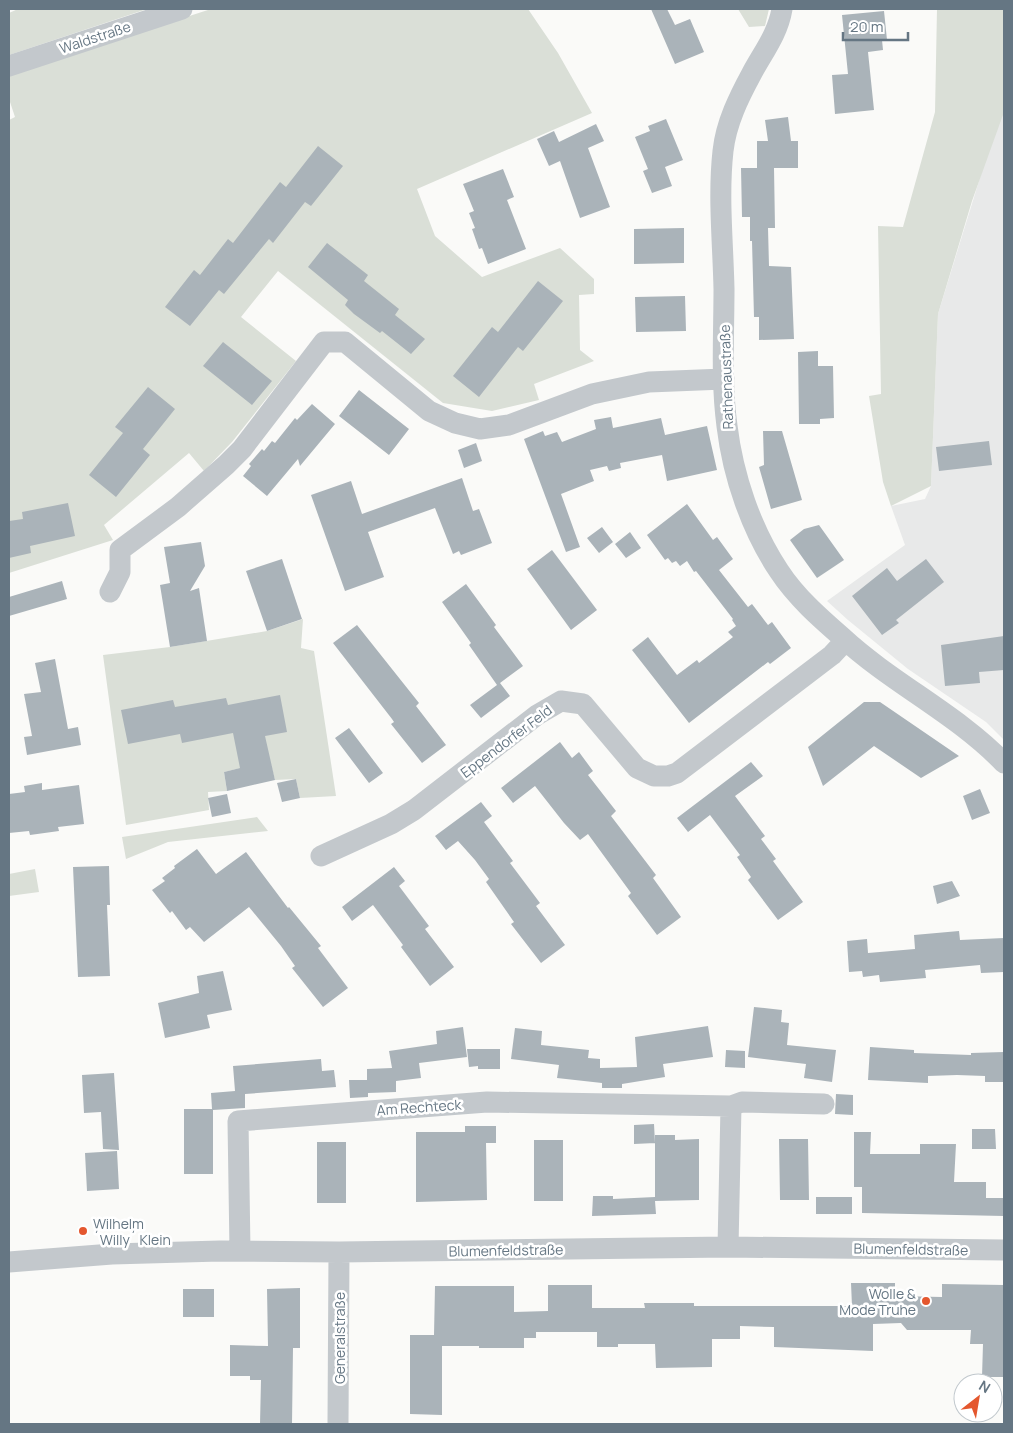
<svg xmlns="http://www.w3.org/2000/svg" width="1013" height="1433" viewBox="0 0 1013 1433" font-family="Manrope,sans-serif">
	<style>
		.built { fill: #e8e9e9 }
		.green { fill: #dadfd7 }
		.building { fill: #aab3b9 }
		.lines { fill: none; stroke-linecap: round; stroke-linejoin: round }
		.minor { stroke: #c3c8cc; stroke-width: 21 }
		.poi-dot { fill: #e4572e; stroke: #fff; stroke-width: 2 }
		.labels { text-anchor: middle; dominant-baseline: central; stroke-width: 5; stroke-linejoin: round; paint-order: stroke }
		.street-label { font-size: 14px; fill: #657683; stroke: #fff }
		.poi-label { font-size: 14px; fill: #657683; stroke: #fff; text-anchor: start }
	</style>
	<rect width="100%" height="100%" fill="#fafaf8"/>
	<path class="built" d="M1004 100V740L986 722 908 669 848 620 827 601 905 545 891 506 925 499 931 486 938 314Z"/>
	<path class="green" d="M18 9H147L9 55V13Z
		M211 9H528L558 53 592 113 417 189 435 236 482 277 560 248 594 279V294L579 295 580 350 594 361 534 384 539 400 492 411 443 403 278 271 241 317 296 361 232 442 204 471 189 453 104 525 113 540 9 573V120L15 117 9 99V76L29 68Z
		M738 9H769L765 26 749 27Z
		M937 9H1004V112L972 201 938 314 931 486 891 506 883 482 869 396 881 394 878 226 903 227 935 112Z
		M303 619 301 648 314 651 336 796 300 798 296 779 275 780 270 761 224 772 227 791 208 792 209 810 126 825 103 655 170 647 267 631Z
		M257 817 268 831 168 842 126 859 122 837Z
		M35 869 39 892 9 896V874Z"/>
	<path class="building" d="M651 9H667L675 25 690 19 704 52 675 64Z
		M884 11 887 40H882L883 50 868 52 874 110 835 114 832 75 848 74 842 15Z
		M788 117 791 141H798V168H774L775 228H768L769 266 791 267 794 339 759 340V317H754L752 241H750V217H742L741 168H757V141H768L765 120Z
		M666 119 683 160 665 167 672 186 652 193 643 171 648 169 635 137 650 131 648 126Z
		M596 124 604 141 588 148 610 207 580 218 560 161 549 166 537 139 554 131 559 142Z
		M318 146 343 166 311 206 305 202 273 243 269 239 224 294 219 290 190 326 165 307 194 270 200 275 228 239 233 243 280 182 286 187Z
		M503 169 514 197 507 200 526 249 488 264 482 248 479 249 472 229 475 228 469 213 474 211 463 184Z
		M684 228V263L634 264V229Z
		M327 243 368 275 364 281 399 309 395 315 425 339 411 354 382 331 380 333 354 314 345 305 348 300 308 267Z
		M538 281 563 301 523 351 518 347 479 397 453 376 492 327 498 332Z
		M685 296 686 331 636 332 635 297Z
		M223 342 272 381 252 405 203 366Z
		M818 351V366H833L834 418 820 419V424H799L798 352Z
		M148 387 175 409 143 449 150 455 116 497 89 475 123 433 115 427Z
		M359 390 409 429 389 455 339 416Z
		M312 404 335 424 300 466 298 459 267 496 243 476 251 466 249 464 262 449 264 451 272 441 275 443 295 418 297 420Z
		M611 417 613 428 661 418 665 435 707 426 717 470 667 481 662 455 620 463 621 468 609 471 607 466 590 470 594 481 561 494 580 547 566 552 524 439 543 431 545 436 557 432 562 442 596 429 594 420Z
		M763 431H782L802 500 771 509 759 467 764 465Z
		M989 441 992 465 939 471 936 447Z
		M476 443 482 461 464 468 458 450Z
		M462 478 473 511 479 509 492 543 461 555 459 551 453 554 435 508 368 532 384 577 345 591 311 495 351 481 362 514Z
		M68 503 75 536 30 546 31 553 9 558V521L23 519 22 512Z
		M687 504 713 540 717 537 733 559 719 570 748 607 752 604 768 625 772 622 791 648 770 664 768 662 689 723 632 650 648 637 677 675 697 660 699 663 733 637 728 632 736 626 732 620 733 619 696 571 694 572 687 561 680 566 676 561 672 563 668 558 665 560 647 535Z
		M819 525 844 560 817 578 790 540 804 529Z
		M602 527 613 542 599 553 587 538Z
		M630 532 641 548 626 558 615 544Z
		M201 542 205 566 190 591 199 588 207 641 170 647 160 585 170 583 164 547Z
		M552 550 597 610 571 630 527 569Z
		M282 559 302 619 267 631 246 571Z
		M926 559 944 582 896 620 899 623 882 635 852 596 887 568 897 581Z
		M62 581 67 599 9 616V597Z
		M466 584 496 625 494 627 523 666 500 683 510 696 481 718 470 705 497 685 469 645 471 643 442 602Z
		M357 625 419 703 416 706 446 745 422 763 391 724 394 722 392 719 333 643Z
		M1004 636V670L979 672 980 683 945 686 941 645Z
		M55 659 68 729 78 727 81 745 27 755 24 737 32 736 24 694 41 692 35 663Z
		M280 695 287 732 265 736 275 780 227 791 224 772 240 768 233 733 182 743 180 734 128 744 121 710 173 700 175 707 226 698 228 705Z
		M864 702H880L959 756 921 778 874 746 823 786 808 747Z
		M349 728 383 773 369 783 335 738Z
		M560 742 572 758 579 752 593 771 588 775 616 811 611 816 656 875 653 878 681 917 657 935 628 896 631 893 588 834 580 840 564 823 535 786 513 803 501 788Z
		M751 762 763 776 735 796 765 836 761 839 776 859 773 861 803 902 778 920 748 880 751 877 737 857 740 855 710 815 688 832 677 818Z
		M296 779 300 798 282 802 277 783Z
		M42 783V790L79 785 84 824 58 827 59 831 30 835 29 831 9 833V794L25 792 24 786Z
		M980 789 990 813 972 820 963 796Z
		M227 794 231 813 212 817 208 798Z
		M481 802 492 816 484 822 513 861 510 863 540 903 536 906 565 945 541 963 511 924 514 922 486 882 489 879 475 860 458 841 446 850 435 836Z
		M197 849 216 874 246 852 288 908 289 907 321 946 318 948 348 988 323 1007 292 968 295 966 281 946 249 907 204 942 190 927 186 930 172 911 170 913 152 890 165 881 162 878 175 868 174 866Z
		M109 866 110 905H107L110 976 78 977 73 867Z
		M394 867 405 881 399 886 429 926 425 929 454 967 430 986 401 947 403 945 373 905 352 921 342 907Z
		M952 881 960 896 937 904 933 886Z
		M959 931 960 940 1004 938V972L981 973 980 965 925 970 926 978 880 982 879 975 863 977 862 971 849 972 847 941 867 939 868 953 915 949 914 935Z
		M223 971 232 1010 207 1015 210 1028 165 1038 158 1003 199 993 197 976Z
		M754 1007 782 1010 781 1022 789 1023 787 1045 836 1050 832 1082 804 1078 806 1064 748 1057Z
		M708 1026 713 1057 663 1064 665 1077 622 1084V1088H602V1083L557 1078 559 1065 511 1059 515 1028 542 1031 541 1045 589 1050 588 1058 600 1059V1068L637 1067 635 1037Z
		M463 1027 467 1057 419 1063 421 1078 396 1081V1092L368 1093V1097L350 1098 349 1080H367V1069L392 1068 389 1051 437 1044 436 1031Z
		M870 1047 914 1050V1053L971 1055V1053L1004 1052V1082H985V1076L957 1075 928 1076V1083L868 1080Z
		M467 1049H500V1069H478V1066L469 1067Z
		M726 1050 745 1051V1068L725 1067Z
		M321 1059 322 1071 334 1070 336 1087 245 1094V1108L213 1110V1174H184V1109H212L211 1093 235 1091 233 1066Z
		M114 1073 119 1150 103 1149 101 1112 84 1113 82 1075Z
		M836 1094 853 1095V1115L835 1114Z
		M654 1124 655 1143 634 1144V1125Z
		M465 1126H496V1143H486L487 1200 416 1202V1132H465Z
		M972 1129H995L996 1149H972Z
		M854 1132H871L870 1154H920V1144H956L954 1182H986V1198H1004V1216L862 1213V1187H854Z
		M655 1135H675V1140L699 1139V1200L655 1201 656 1214 592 1216 593 1196H613V1199L655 1197V1200Z
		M779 1139H808L809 1200H780Z
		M534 1140H563V1201H534Z
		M317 1142H346V1203H317Z
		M117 1151 119 1189 87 1191 85 1153Z
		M816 1197H852V1214H816Z
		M851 1283H895V1296L942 1297V1284L1004 1285V1377H982L983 1344H970L971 1330H907L901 1323 873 1324V1351L774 1347V1327L740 1326V1339H712V1367L656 1368 655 1344H618V1347H597V1332H536V1338H524V1348H479V1346H442V1415L410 1414V1335H434L435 1286H514V1312L548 1311V1285H592V1308H645L644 1303H694V1306H852Z
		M300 1288V1348H293L292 1424H260L261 1380H250V1376H230V1345L268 1346 267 1289Z
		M183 1289H214V1317H183Z"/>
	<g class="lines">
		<path class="minor" d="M782 9C778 33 764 51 752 73 739 97 726 123 723 151 718 196 723 243 724 289 724 334 721 381 727 426 733 476 751 529 779 571 796 597 820 618 843 638 893 684 957 714 1004 763
			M9 66 182 9
			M110 592 120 572V550L178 507 226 465 242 449 324 342H345L429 411 455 423 480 429 509 425 592 394 649 382 724 379
			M321 856 391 824 414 810 537 715 561 701 583 704 637 768 654 776H668L677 773 832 655 845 641
			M728 1247 731 1106
			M240 1251 238 1121 487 1102 731 1106 742 1102 824 1104
			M9 1262 112 1254 220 1251 339 1252 728 1247 1004 1250
			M338 1424 339 1252"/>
	</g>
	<g class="poi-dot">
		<circle cx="83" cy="1231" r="5"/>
		<circle cx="926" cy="1301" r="5"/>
	</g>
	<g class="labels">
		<g class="street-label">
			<text transform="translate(95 37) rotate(-18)">Waldstraße</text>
			<text transform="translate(726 377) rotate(-92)">Rathenaustraße</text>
			<text transform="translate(506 741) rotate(-37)">Eppendorfer Feld</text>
			<text transform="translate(419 1107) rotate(-4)">Am Rechteck</text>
			<text transform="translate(911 1249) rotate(1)">Blumenfeldstraße</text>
			<text transform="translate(506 1250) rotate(-1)">Blumenfeldstraße</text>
			<text transform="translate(339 1338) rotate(-90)">Generalstraße</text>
		</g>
		<g class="poi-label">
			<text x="93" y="1223">Wilhelm<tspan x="93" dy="16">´Willy´ Klein</tspan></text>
			<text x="916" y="1293" text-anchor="end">Wolle &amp;<tspan x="916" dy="16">Mode Truhe</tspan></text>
		</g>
	</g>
	<rect width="1013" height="1433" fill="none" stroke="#657683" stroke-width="20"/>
	<g transform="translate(978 1398) rotate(31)"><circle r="24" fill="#ffffff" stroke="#c1c8cd"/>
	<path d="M0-4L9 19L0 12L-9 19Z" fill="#e4572e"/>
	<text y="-8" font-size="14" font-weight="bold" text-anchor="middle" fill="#657683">N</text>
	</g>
	<path d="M843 32v8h65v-8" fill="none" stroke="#657683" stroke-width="2.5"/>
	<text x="850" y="32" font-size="15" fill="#657683" stroke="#ffffff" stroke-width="4" paint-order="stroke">20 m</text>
</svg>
